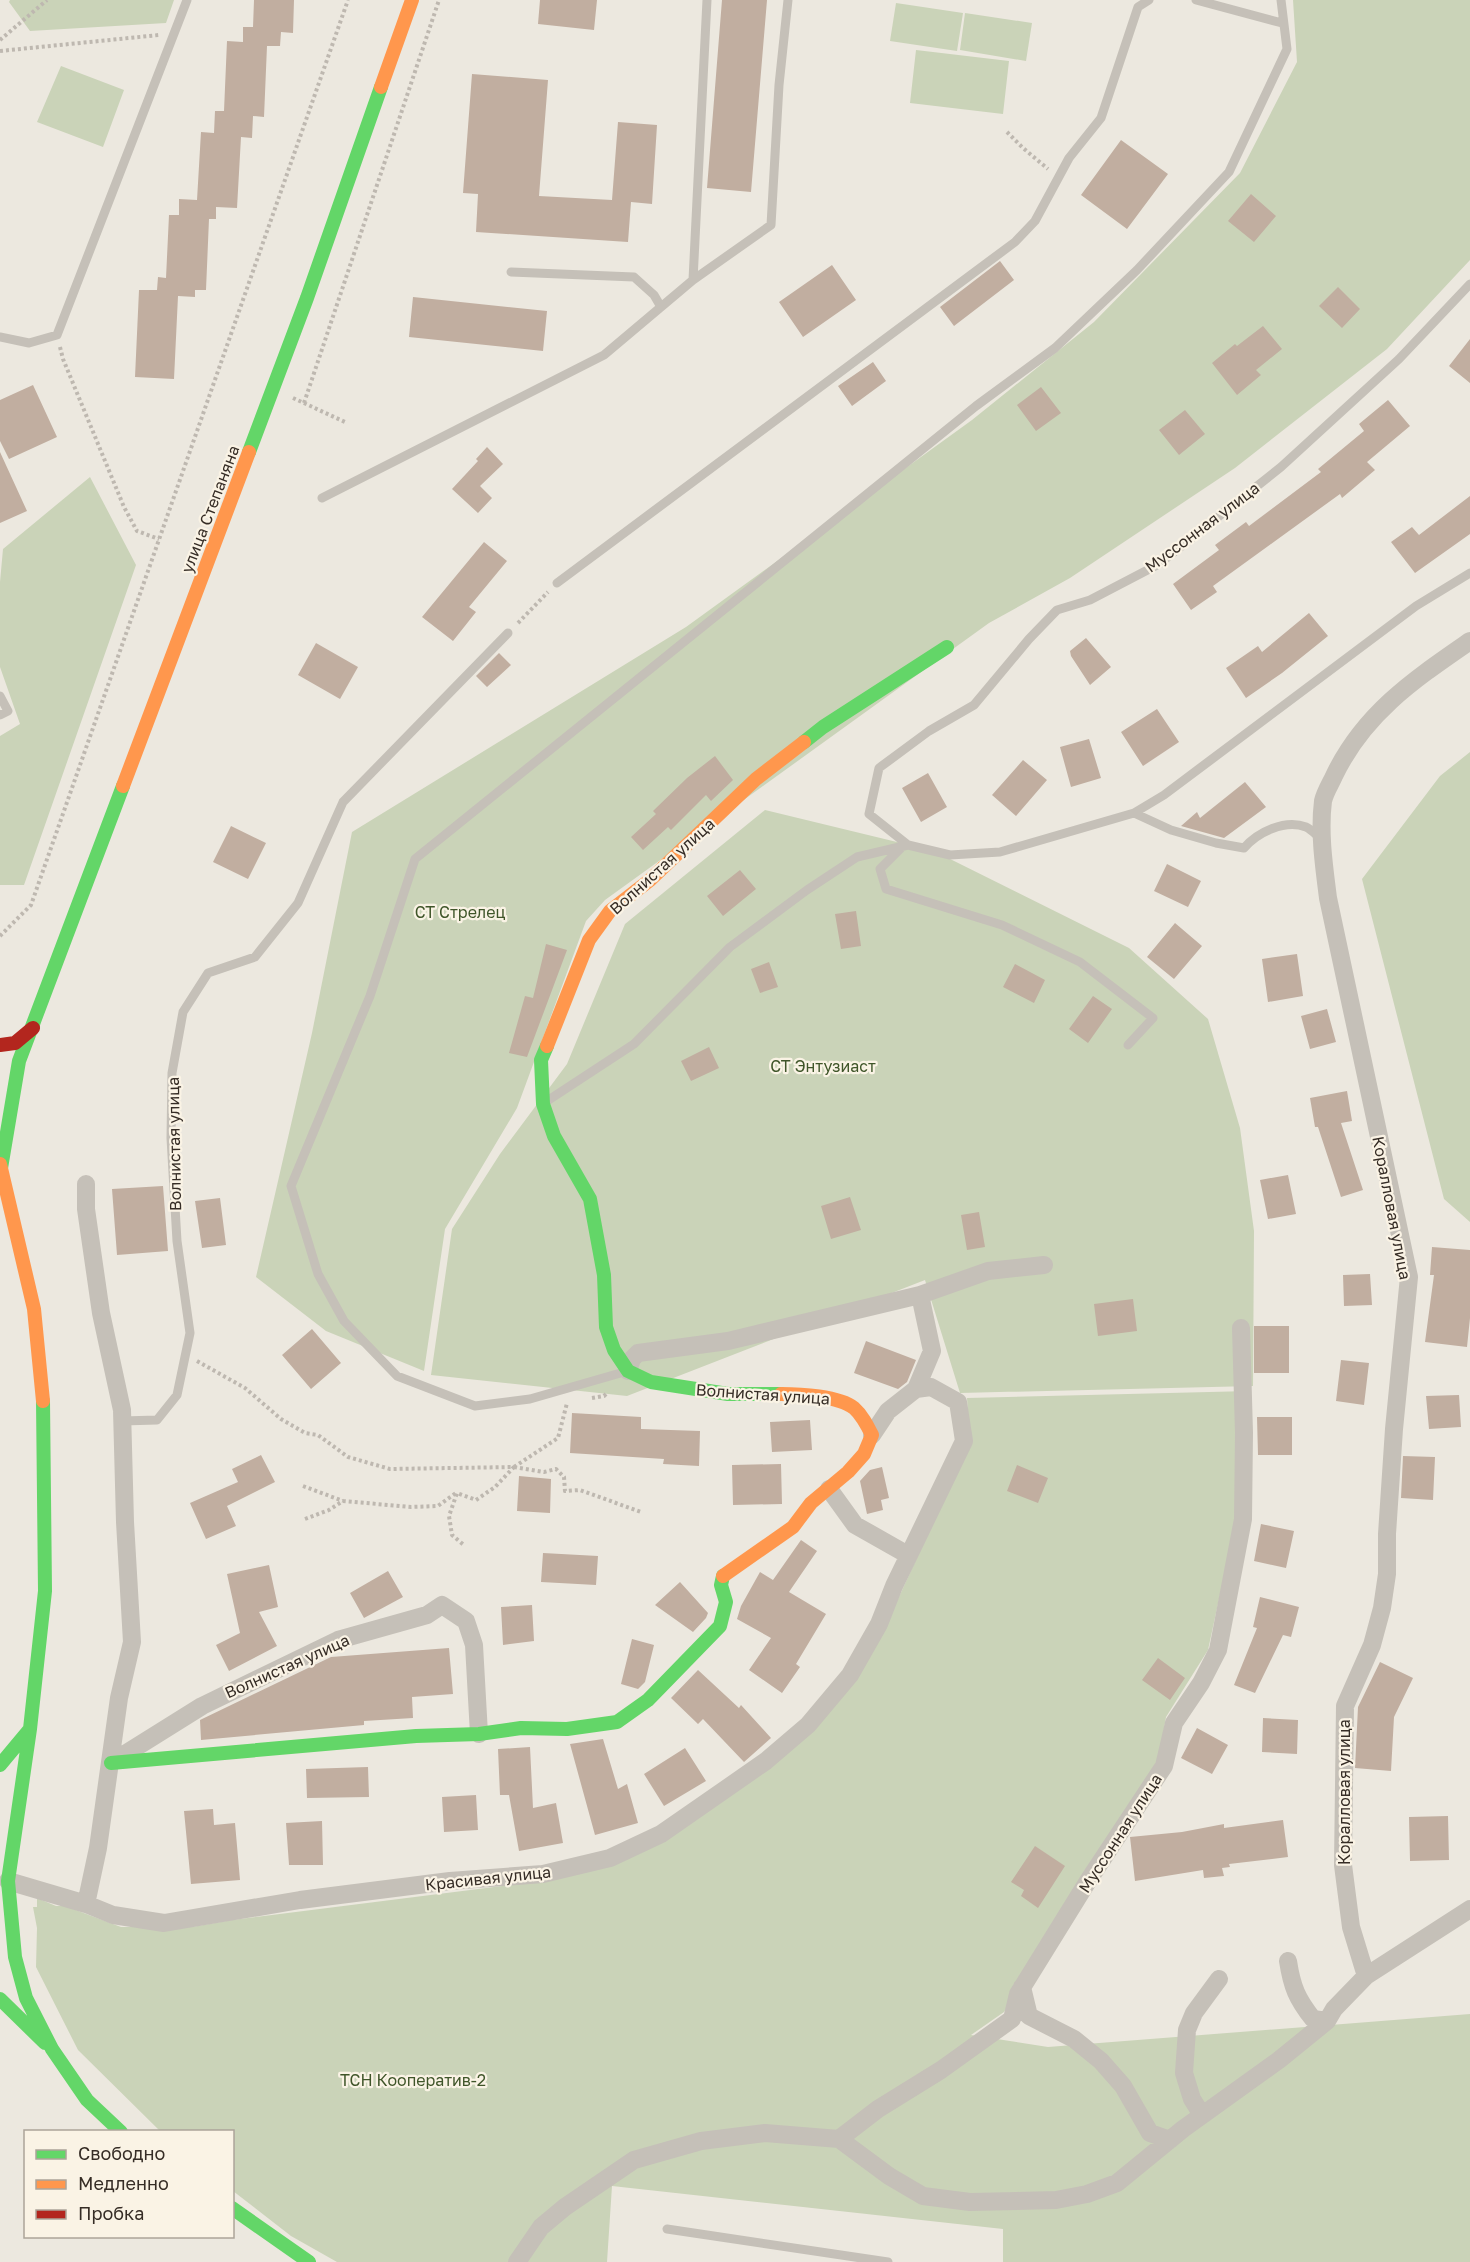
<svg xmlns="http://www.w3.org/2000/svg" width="1470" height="2262" viewBox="0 0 1470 2262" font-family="'Golos Text',sans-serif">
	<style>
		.green { fill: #cad3b8 }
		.building { fill: #c1aea0 }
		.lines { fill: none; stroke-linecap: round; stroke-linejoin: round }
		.path { stroke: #beb8b0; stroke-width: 4; stroke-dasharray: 3 3; stroke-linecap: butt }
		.lane { stroke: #c5c0b8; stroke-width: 9 }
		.street { stroke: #c5c0b8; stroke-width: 18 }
		.fast { stroke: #63d668; stroke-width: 14 }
		.slow { stroke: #ff974d; stroke-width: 14 }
		.jam { stroke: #b3261e; stroke-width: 14 }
		.labels { text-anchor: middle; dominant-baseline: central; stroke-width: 4.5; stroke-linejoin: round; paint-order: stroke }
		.street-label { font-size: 16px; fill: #362d26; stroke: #faf3e5 }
		.park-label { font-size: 16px; fill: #3f5529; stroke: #faf3e5 }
	</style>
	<rect width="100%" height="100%" fill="#ece8df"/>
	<path class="green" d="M10 0H174L166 23 30 31 9 2Z
		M1293 0H1470V260L1387 349 1235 468 1070 578 989 623 605 900 586 921 517 1108 445 1229 424 1371 326 1331 256 1277 312 1033 352 832 686 627 972 420 1094 322 1240 173 1297 62Z
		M896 3 963 13 957 51 890 41Z
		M965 13 1032 23 1026 61 960 50Z
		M916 50 1009 61 1003 114 910 103Z
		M61 66 124 90 103 147 37 122Z
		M90 477 136 565 24 885H0V736L20 724 0 667V582L3 549Z
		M1470 752V1222L1444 1199 1362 879 1440 776Z
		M765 810 934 851 1129 948 1208 1019 1240 1128 1254 1231 1253 1386 960 1393 925 1280 627 1396 431 1375 452 1229 500 1154 567 1064 625 924Z
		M1250 1391 1235 1525 1208 1650 1166 1717 1159 1758 1004 2012 971 2035 1048 2047 1470 2014V2262H1003V2229L612 2186 607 2262H337L291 2236 233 2191 232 2132 160 2131 78 2050 36 1967 37 1928 33 1907H37V1898L56 1906H65L121 1927H192L232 1920 541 1881 612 1865 758 1775 887 1623 970 1442 967 1398Z"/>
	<path class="building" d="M254 0H294L293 33 281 32 280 46H267L264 117 253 116 252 138 241 137 237 208 216 207V219H209L206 290H195V297L178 296 174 379 135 377 139 290H157L158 277 166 278 169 215H179V199L197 200 201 132 214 133 215 111H224L227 41 243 42V27H253Z
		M540 0H597L594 30 538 24Z
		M722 0H767L751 192 707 188Z
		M472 74 548 80 539 196 612 200 618 122 657 125 652 204 631 202 628 242 476 232 478 194 463 193Z
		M1121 140 1168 174 1127 229 1081 195Z
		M1251 194 1276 216 1254 242 1228 221Z
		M1000 261 1014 280 954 326 940 307Z
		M832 265 856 300 803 337 779 302Z
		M1338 287 1360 309 1342 328 1319 306Z
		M413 297 547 311 543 351 409 337Z
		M1263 326 1282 349 1256 370 1261 375 1237 395 1212 363 1235 344 1237 346Z
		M1470 339V383L1449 366Z
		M873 362 886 381 852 406 838 386Z
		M33 385 57 437 9 459 0 441V400Z
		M1041 387 1061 413 1036 431 1017 405Z
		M1388 400 1410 426 1367 462 1375 470 1342 498 1340 494 1213 586 1217 592 1191 610 1173 584 1219 550 1215 545 1246 522 1249 526 1321 472 1318 469 1364 431 1359 424Z
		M1185 410 1205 434 1179 455 1159 430Z
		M487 447 503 464 480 486 492 498 478 513 452 489 478 461 476 459Z
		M0 452 27 511 0 523Z
		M1470 496V534L1415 573 1391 542 1412 527 1419 535Z
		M484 542 507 561 469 607 476 612 453 641 422 617Z
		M1309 613 1328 636 1282 673 1246 698 1226 668 1258 646 1262 652Z
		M1086 638 1111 667 1090 685 1071 656 1070 651Z
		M316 643 358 667 340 699 298 675Z
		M499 653 511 665 487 687 476 676Z
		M1157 709 1179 742 1143 766 1121 732Z
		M1089 739 1101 778 1071 787 1060 747Z
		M715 756 733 780 711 801 706 795 671 830 668 827 643 850 631 837 656 814 653 811 687 778Z
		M1023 760 1047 780 1016 816 992 795Z
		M928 773 947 807 921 822 902 788Z
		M1245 782 1266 807 1224 838 1181 826 1197 812 1200 818Z
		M231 826 266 843 248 879 213 862Z
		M1167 864 1201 881 1188 907 1154 891Z
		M740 870 756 889 723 916 707 896Z
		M856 911 861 946 841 949 835 914Z
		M1175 923 1202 946 1174 979 1147 957Z
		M546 944 567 950 527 1057 509 1053 525 996 533 998Z
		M1297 954 1303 996 1268 1002 1262 959Z
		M769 962 778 987 760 993 751 969Z
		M1015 964 1045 980 1034 1003 1003 987Z
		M1093 996 1112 1009 1088 1043 1069 1029Z
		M1327 1009 1336 1042 1310 1049 1301 1016Z
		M709 1047 719 1068 691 1081 681 1061Z
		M1347 1091 1352 1121 1341 1123 1363 1190 1341 1197 1318 1127H1315L1310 1098Z
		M1288 1175 1296 1214 1268 1219 1260 1180Z
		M163 1186 168 1251 117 1255 112 1189Z
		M850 1197 861 1230 831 1239 821 1206Z
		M220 1198 226 1245 202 1248 195 1201Z
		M979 1212 985 1247 967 1250 961 1215Z
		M1432 1247 1470 1250V1318L1467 1347 1425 1342 1434 1275H1430Z
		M1370 1274 1372 1305 1344 1306 1343 1275Z
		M1133 1299 1137 1331 1098 1336 1094 1304Z
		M1254 1326H1289V1373H1254Z
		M312 1329 341 1363 311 1389 282 1355Z
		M866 1341 916 1360 907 1382 898 1389 854 1373Z
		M1341 1360 1369 1363 1364 1405 1336 1401Z
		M1459 1395 1461 1427 1429 1429 1426 1396Z
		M572 1413 641 1417V1429L700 1431 699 1466 663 1464 664 1459 570 1453Z
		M1257 1417H1292V1455H1258Z
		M810 1420 812 1450 772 1452 770 1422Z
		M261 1455 275 1482 227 1506 236 1526 206 1539 190 1503 238 1482 232 1469Z
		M1403 1456 1435 1457 1433 1500 1401 1498Z
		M781 1464 782 1504 733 1505 732 1465Z
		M1017 1465 1048 1478 1038 1503 1007 1491Z
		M882 1467 889 1498 881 1500 883 1510 867 1514 860 1481 870 1470Z
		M519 1476 551 1479 550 1513 517 1511Z
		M1261 1524 1294 1531 1286 1568 1254 1561Z
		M801 1540 817 1551 789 1592 826 1614 796 1664 800 1667 782 1693 749 1670 771 1638 737 1619 741 1606 760 1572 773 1580Z
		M543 1553 598 1556 596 1585 541 1582Z
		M269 1565 278 1607 259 1612 277 1646 229 1671 216 1645 240 1633 227 1574Z
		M388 1571 403 1597 364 1618 350 1593Z
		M680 1582 708 1613 706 1618 693 1632 655 1605Z
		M1260 1597 1299 1607 1291 1637 1283 1635 1255 1693 1234 1685 1257 1628 1253 1627Z
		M532 1605 534 1641 503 1645 501 1607Z
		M632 1639 654 1645 645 1682 638 1689 621 1684Z
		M449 1648 453 1694 412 1697 413 1718 364 1721V1725L201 1740 200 1720 331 1657Z
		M1158 1658 1185 1678 1170 1700 1142 1680Z
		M1380 1662 1413 1678 1394 1717 1391 1771 1355 1768 1358 1707Z
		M698 1670 739 1708 741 1705 771 1738 744 1762 703 1719 698 1724 671 1698Z
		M1263 1718 1298 1720 1297 1754 1262 1752Z
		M1197 1728 1228 1745 1212 1774 1181 1758Z
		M603 1739 618 1789 627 1784 638 1823 595 1835 570 1744Z
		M530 1747 533 1808 556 1803 563 1843 519 1851 509 1795H500L498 1749Z
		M685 1748 706 1781 664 1806 644 1774Z
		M368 1767 369 1797 307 1798 306 1769Z
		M476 1795 478 1830 444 1832 442 1797Z
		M213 1809 214 1825 235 1823 240 1880 191 1884 184 1811Z
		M1448 1816 1449 1860 1410 1861 1409 1817Z
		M1283 1820 1288 1857 1229 1864 1230 1867 1222 1868 1224 1876 1204 1878 1203 1870 1135 1881 1130 1837 1182 1832 1224 1824V1828Z
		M322 1821 323 1865H289L286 1823Z
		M1035 1846 1065 1866 1038 1908 1021 1896 1024 1890 1011 1882Z"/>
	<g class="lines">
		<path class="path" d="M0 40 47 0
			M0 51 159 35
			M1007 132 1023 148 1048 169
			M60 347 63 359 124 507 137 531 159 539
			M293 398 345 422
			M304 403 439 0
			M518 623 548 592
			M0 936 31 905 348 0
			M197 1361 245 1388 281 1419 305 1433 318 1435 348 1457 390 1469 514 1467 495 1487 476 1500 457 1493 449 1516 452 1535 465 1546
			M592 1398 604 1396 607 1393
			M514 1467 558 1438 567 1403
			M514 1467 544 1472 556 1469 564 1477 565 1491 580 1490 641 1512
			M303 1486 343 1501
			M305 1519 329 1510 343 1501 411 1507 438 1506 456 1493"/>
		<path class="lane" d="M1196 0 1282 23
			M511 272 634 277 654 295 661 307
			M693 280 707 0
			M0 337 29 343 57 335 187 0
			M322 498 604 355 693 280 771 225 779 85 788 0
			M557 583 1015 242 1035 221 1069 158 1101 118 1138 7 1149 0
			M0 696 8 711 0 715
			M1134 813 1171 830 1216 843 1244 848C1258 832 1285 819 1306 827 1311 829 1316 835 1321 839
			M908 845 869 814 879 768 929 731 974 705 1029 639 1057 610 1090 600 1159 564 1281 467 1399 359 1470 284
			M901 848 880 869 886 889 1002 925 1080 962 1153 1018 1128 1045
			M547 1101 634 1044 730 947 807 890 857 857 908 845 950 855 1000 852 1134 813 1164 795 1416 606 1470 573
			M624 1372 530 1399 475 1406 397 1376 344 1321 318 1274 291 1186 370 996 415 859 976 406 1055 348 1137 270 1229 172 1287 49 1281 0
			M122 1421 157 1420 177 1395 190 1333 177 1241 171 1138 172 1073 183 1012 208 973 255 957 298 903 343 802 508 633
			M667 2229 888 2262"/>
		<path class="street" d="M86 1184V1209L101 1313 122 1410 125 1522 132 1642 119 1698 98 1848 86 1904
			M628 1371 632 1359 638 1353 728 1341 920 1295 988 1271 1044 1265
			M872 1435 888 1411 916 1389 932 1351 920 1295
			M829 1489 855 1525 908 1555
			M114 1761 202 1706 338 1640 427 1615 442 1605 466 1621 474 1645 479 1734
			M8 1881 86 1904 113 1915 164 1923 300 1900 450 1881 543 1874 610 1858 661 1834 766 1761 808 1725 850 1675 879 1624 894 1586 964 1441 958 1402 931 1387 916 1389
			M1288 1961C1292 1987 1297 1999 1313 2019L1327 2021
			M1366 1976 1351 1927 1343 1865 1345 1706 1372 1645 1382 1608 1387 1574V1534L1394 1429 1409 1277 1328 898C1324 866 1319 833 1323 801 1325 792 1331 783 1334 776 1364 713 1415 679 1470 641
			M1022 1987 1029 2016 1074 2039 1101 2061 1123 2086 1150 2133 1170 2140
			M1202 2115 1192 2099 1184 2073 1187 2030 1194 2013 1219 1979
			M839 2139 878 2109 941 2070 1012 2019 1018 1994 1088 1881 1164 1766 1174 1723 1201 1683 1218 1650 1243 1519 1244 1433 1241 1328
			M517 2262 541 2227 565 2207 634 2160 701 2141 765 2133 839 2139 889 2176 923 2196 970 2202 1056 2200 1087 2194 1117 2183 1183 2129 1279 2060 1327 2021 1334 2009 1366 1976 1470 1909"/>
		<path class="fast" d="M249 452 307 298 381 87
			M804 742 823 727 947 647
			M547 1046 541 1060 543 1104 554 1136 590 1199 604 1275 606 1327 614 1350 628 1371 651 1382 728 1394H781
			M1 1168 19 1061 123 786
			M43 1401 45 1591 30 1729 8 1881 15 1957 26 1998 52 2049 87 2100 121 2132
			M111 1763 416 1736 479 1734 521 1728 567 1729 617 1722 648 1700 720 1626 726 1602 721 1585 723 1576
			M0 1765 30 1729
			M0 1999 45 2043
			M232 2208 309 2262"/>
		<path class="slow" d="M381 87 412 0
			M123 786 249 452
			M547 1046 589 940 610 911 650 880 756 779 804 742
			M0 1164 34 1309 43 1401
			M723 1576 793 1527 811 1503 848 1472 864 1454 872 1435C867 1425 862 1415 854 1408 839 1396 800 1394 781 1394"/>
		<path class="jam" d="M0 1045 15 1043 33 1028"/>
	</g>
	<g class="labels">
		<g class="street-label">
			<text transform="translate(210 509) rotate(-69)">улица Степаняна</text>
			<text transform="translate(1202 527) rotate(-37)">Муссонная улица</text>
			<text transform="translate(662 866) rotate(-42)">Волнистая улица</text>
			<text transform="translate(174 1144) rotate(-91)">Волнистая улица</text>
			<text transform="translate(1392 1208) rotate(79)">Коралловая улица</text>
			<text transform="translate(763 1394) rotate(4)">Волнистая улица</text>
			<text transform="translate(287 1666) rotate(-24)">Волнистая улица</text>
			<text transform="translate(1344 1792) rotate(-90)">Коралловая улица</text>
			<text transform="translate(1120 1833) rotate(-57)">Муссонная улица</text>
			<text transform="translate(488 1878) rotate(-6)">Красивая улица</text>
		</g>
		<g class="park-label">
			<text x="460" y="912">СТ Стрелец</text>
			<text x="823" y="1066">СТ Энтузиаст</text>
			<text x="413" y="2080">ТСН Кооператив-2</text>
		</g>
	</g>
	<rect x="24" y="2130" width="210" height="108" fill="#faf3e5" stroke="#aca499" stroke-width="1.5"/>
	<rect x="36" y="2150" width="30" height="9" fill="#63d668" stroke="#aca499" stroke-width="1.5"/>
	<text x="78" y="2160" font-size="18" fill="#362d26">Свободно</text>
	<rect x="36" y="2180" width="30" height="9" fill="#ff974d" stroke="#aca499" stroke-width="1.5"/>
	<text x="78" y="2190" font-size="18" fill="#362d26">Медленно</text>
	<rect x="36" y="2210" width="30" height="9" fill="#b3261e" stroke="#aca499" stroke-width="1.5"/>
	<text x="78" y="2220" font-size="18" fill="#362d26">Пробка</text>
</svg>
